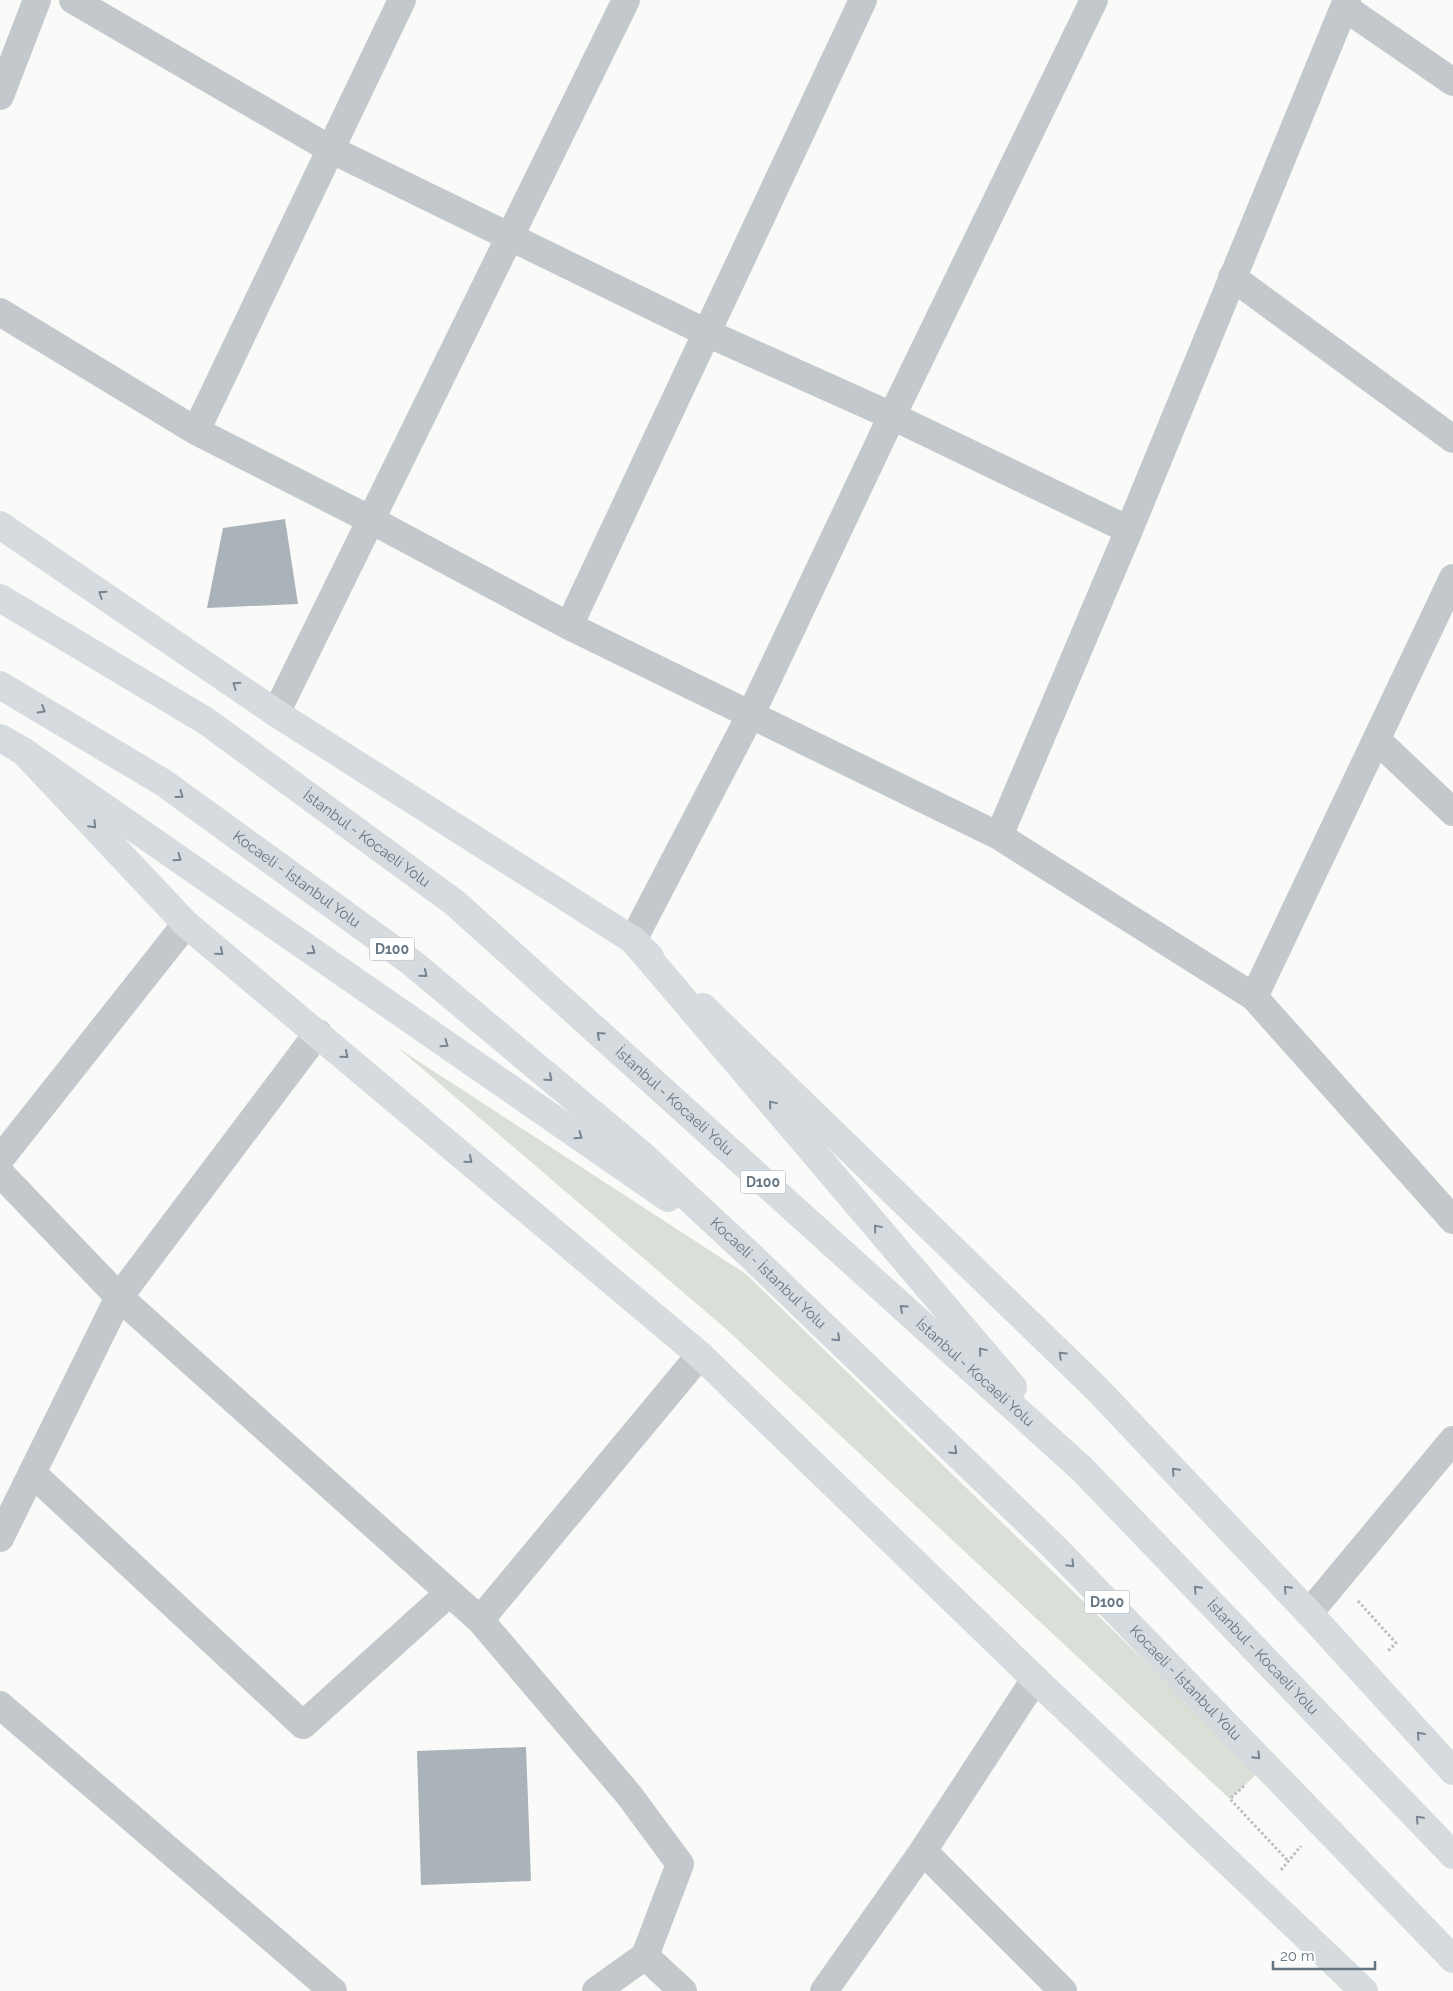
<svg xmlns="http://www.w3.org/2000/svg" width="1453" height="1991" viewBox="0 0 1453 1991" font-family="Raleway,sans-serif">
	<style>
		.green { fill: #dadfd7 }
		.building { fill: #aab3b9 }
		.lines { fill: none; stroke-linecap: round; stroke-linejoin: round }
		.path { stroke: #bbbfc2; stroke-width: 3; stroke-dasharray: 2.5 2.5; stroke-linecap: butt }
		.street { stroke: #c3c8cc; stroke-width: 28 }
		.secondary { stroke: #d6dbdf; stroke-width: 28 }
		.highway { stroke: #d6dbdf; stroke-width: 28 }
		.oneway { stroke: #768591 }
		.labels { text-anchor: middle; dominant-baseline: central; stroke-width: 5; stroke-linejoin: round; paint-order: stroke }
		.shield { fill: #fff; stroke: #939fa8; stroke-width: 1 }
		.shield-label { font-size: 14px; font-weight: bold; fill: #657683 }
		.street-label { font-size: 15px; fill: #657683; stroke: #fff }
	</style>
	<rect width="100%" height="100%" fill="#fafaf8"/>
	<path class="green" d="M398 1048 746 1274 1259 1772 1230 1799 725 1328Z"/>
	<path class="building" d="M285 519 298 604 207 608 223 528Z
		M526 1747 531 1881 421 1885 417 1751Z"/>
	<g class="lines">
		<path class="path" d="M1358 1601 1396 1643 1387 1652
			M1244 1786 1230 1799 1289 1862
			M1281 1870 1301 1846"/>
		<path class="street" d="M73 0 330 149 707 333 892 416 1129 530
			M1344 7 1453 82
			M0 96 37 0
			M1232 277 1453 439
			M0 312 196 431 371 520 569 626 999 836 1254 997 1453 1220
			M196 431 402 0
			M569 626 863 0
			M276 713 626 0
			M1377 740 1453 812
			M999 836 1129 530 1347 0
			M633 940 751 714 892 416 1094 0
			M1254 997 1453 578
			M0 1159 186 924
			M0 1173 119 1297 480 1620 629 1795 680 1864 645 1956 596 1991
			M32 1473 303 1725 449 1593
			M0 1538 119 1297 318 1033
			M1309 1613 1453 1440
			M480 1620 700 1355
			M0 1705 333 1991
			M923 1851 1063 1991
			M645 1956 683 1991
			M824 1991 923 1851 1035 1679"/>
		<path class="secondary" d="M0 525 276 713 633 940 650 957
			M0 738 23 751 186 924 700 1355 1035 1679 1364 1991
			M703 1007 1097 1389 1309 1613 1453 1771"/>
		<g class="highway">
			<path id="s1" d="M0 598 206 721 455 903 1082 1469 1453 1855"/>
			<path id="s2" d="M0 685 164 783 411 962 640 1153 751 1256 1055 1548 1453 1959"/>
			<path d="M23 751 668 1198"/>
			<path d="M633 940 1013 1387"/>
		</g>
	</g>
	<defs><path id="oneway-chevron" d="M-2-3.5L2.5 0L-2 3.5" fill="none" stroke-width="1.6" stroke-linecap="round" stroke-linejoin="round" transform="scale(1.25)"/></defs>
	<g class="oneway">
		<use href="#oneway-chevron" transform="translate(102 594) rotate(-146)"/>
		<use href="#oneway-chevron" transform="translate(236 685) rotate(-146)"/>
		<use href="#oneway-chevron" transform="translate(42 710) rotate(31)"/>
		<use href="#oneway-chevron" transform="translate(180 795) rotate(36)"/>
		<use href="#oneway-chevron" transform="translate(93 825) rotate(47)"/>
		<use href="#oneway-chevron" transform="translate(178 858) rotate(35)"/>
		<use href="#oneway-chevron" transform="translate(312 951) rotate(35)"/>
		<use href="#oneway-chevron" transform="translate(220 952) rotate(40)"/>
		<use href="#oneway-chevron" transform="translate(424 974) rotate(40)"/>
		<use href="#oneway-chevron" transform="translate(600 1035) rotate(-138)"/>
		<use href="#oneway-chevron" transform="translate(445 1044) rotate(35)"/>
		<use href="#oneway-chevron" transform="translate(345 1055) rotate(40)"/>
		<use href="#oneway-chevron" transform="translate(549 1078) rotate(40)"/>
		<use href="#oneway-chevron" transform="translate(772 1104) rotate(-130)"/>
		<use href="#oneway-chevron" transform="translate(579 1136) rotate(35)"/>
		<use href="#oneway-chevron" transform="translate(469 1160) rotate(40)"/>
		<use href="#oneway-chevron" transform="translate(877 1228) rotate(-130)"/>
		<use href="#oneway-chevron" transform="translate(903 1308) rotate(-138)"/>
		<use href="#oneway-chevron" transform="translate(837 1338) rotate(44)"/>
		<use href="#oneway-chevron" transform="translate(982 1351) rotate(-130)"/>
		<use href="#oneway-chevron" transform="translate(1062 1355) rotate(-136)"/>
		<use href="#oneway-chevron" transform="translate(954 1451) rotate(44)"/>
		<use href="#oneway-chevron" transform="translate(1175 1471) rotate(-133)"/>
		<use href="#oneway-chevron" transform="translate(1071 1564) rotate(46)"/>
		<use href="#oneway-chevron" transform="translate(1197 1589) rotate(-134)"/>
		<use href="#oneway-chevron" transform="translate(1287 1589) rotate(-133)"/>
		<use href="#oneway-chevron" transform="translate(1420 1735) rotate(-132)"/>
		<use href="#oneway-chevron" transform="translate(1257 1756) rotate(46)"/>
		<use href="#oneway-chevron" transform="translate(1419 1819) rotate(-134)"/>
	</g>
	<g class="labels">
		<g class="shield">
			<rect x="369.5" y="937.5" width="45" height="23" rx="4"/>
			<rect x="740.5" y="1170.5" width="45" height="23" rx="4"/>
			<rect x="1084.5" y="1590.5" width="45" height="23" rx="4"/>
		</g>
		<g class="shield-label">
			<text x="392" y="949">D100</text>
			<text x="763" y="1182">D100</text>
			<text x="1107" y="1602">D100</text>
		</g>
		<g class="street-label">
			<text stroke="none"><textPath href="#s1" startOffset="439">İstanbul - Kocaeli Yolu</textPath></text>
			<text stroke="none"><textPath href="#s2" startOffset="355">Kocaeli - İstanbul Yolu</textPath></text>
			<text stroke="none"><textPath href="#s1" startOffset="844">İstanbul - Kocaeli Yolu</textPath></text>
			<text stroke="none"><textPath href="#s2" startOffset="970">Kocaeli - İstanbul Yolu</textPath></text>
			<text stroke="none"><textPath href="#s1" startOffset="1249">İstanbul - Kocaeli Yolu</textPath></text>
			<text stroke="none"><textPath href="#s1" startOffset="1654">İstanbul - Kocaeli Yolu</textPath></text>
			<text stroke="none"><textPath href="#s2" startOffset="1555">Kocaeli - İstanbul Yolu</textPath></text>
		</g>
	</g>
	<path d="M1273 1961v8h102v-8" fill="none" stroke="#657683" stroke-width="2.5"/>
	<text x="1280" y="1961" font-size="15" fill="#657683" stroke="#ffffff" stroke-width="4" paint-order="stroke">20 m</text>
</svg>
